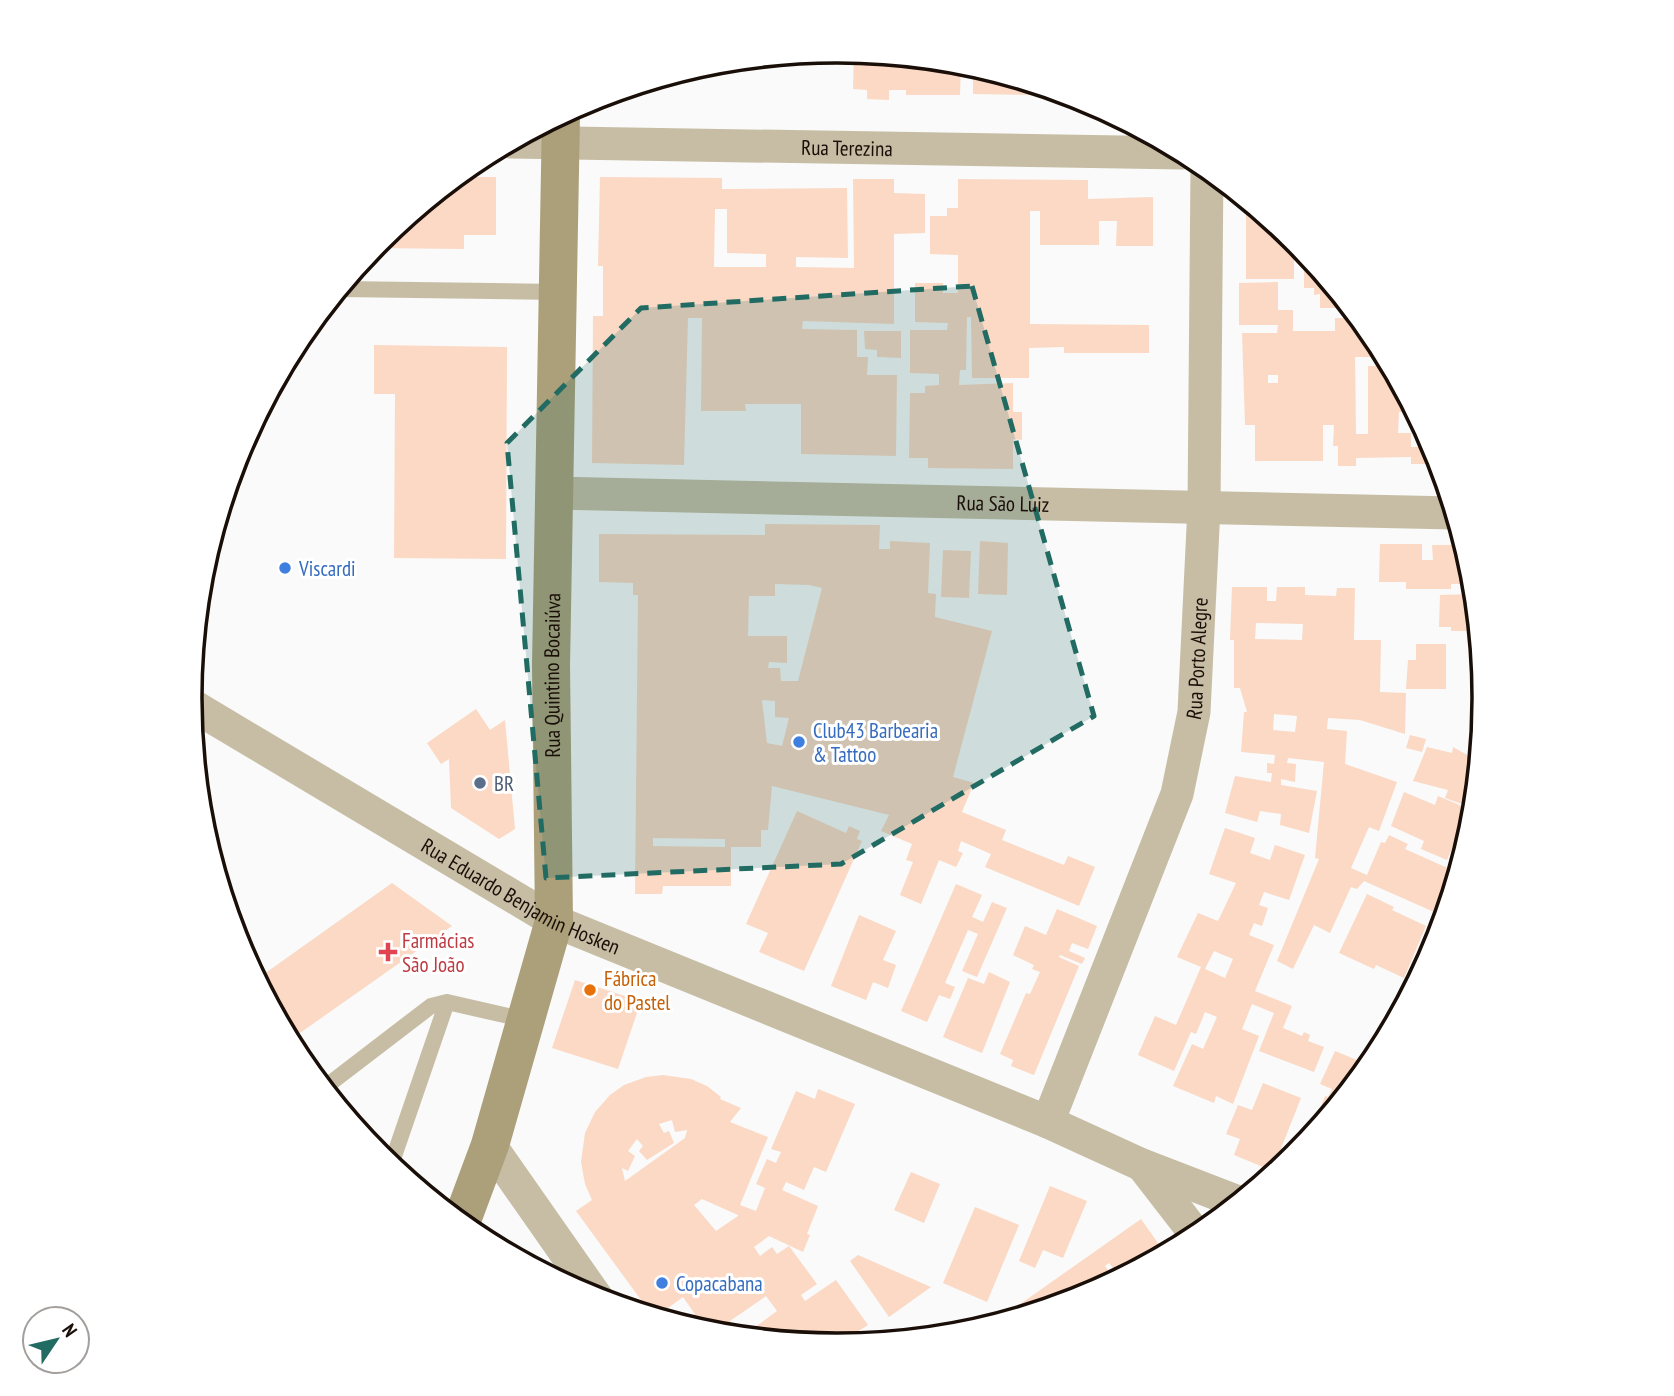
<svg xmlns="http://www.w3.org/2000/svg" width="1674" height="1396" viewBox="0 0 1674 1396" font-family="'PT Sans Narrow',sans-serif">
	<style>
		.building { fill: #fbd9c5; fill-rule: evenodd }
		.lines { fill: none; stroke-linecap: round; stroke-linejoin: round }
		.lane { stroke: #c6bda4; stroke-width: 16 }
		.street { stroke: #c6bda4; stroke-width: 33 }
		.secondary { stroke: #aca07a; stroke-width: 38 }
		.marked { fill: #216b63; fill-opacity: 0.2; stroke: #216b63; stroke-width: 5; stroke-dasharray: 14 9; stroke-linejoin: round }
		.shop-dot { fill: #3f7fe0; stroke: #fff; stroke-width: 2.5 }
		.service-dot { fill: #5c6f8a; stroke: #fff; stroke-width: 2.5 }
		.health-dot { fill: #e0444e; stroke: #fff; stroke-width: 2.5 }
		.food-dot { fill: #e8710a; stroke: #fff; stroke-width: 2.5 }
		.labels { text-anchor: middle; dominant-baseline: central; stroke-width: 6; stroke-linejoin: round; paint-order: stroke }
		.street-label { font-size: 21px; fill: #1a0e08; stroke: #fff }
		.shop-label { font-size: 21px; fill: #366cbe; stroke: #fff; text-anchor: start }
		.service-label { font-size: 21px; fill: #4e5e75; stroke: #fff; text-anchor: start }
		.health-label { font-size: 21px; fill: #be3a42; stroke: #fff; text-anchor: start }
		.food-label { font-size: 21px; fill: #c56008; stroke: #fff; text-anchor: start }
		.rim { fill: none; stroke: #1a0e08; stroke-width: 3.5 }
	</style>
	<rect width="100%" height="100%" fill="#f9faf9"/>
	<path class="building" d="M841 51V64L729 63V61Z
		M854 52 961 63 960 95H906V90H889V100L867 99V90L853 89Z
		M973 66 1037 86V95L973 94Z
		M1054 91 1079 98V99H1054Z
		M457 177H496V235H464V249L373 248 380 240Z
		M600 177 722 178V189L847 188 848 258 796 257V267L854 268 853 179H894V193L925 194V233L894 234V324L803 321 802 329 857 330V357H868L867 375H897L896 456 801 454V404H745L746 411H701L702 318H688L684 465 592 463 593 316H603V266H598ZM715 209H727V253L766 254V267H714Z
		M958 179 1088 180V199L1153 197V246H1116L1117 221H1099V245H1040V211H1030V324L1149 325V353H1064V347L1029 348V378H972L971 317H967L966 370H960L959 385 1013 383V412H1022V440L1013 439V469L928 468V458H909L910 393H925V386L939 385V374L910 373V330H947L948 323 915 322V283H943V293H958V255L930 254V216H947V208H958Z
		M1246 205H1251L1294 239V279H1246Z
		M1304 251 1341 296V308H1320V294L1314 295V288H1304Z
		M1278 282V310H1293V331H1335V318H1347V305L1365 326V332H1370L1381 350V357H1355L1356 434H1368V366H1390L1395 375 1394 386H1401L1411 405V412H1399L1398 433H1411V447H1418V419L1435 451 1439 464H1411V457L1356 458V466H1338V446H1333L1334 425H1323V461H1255V425H1245L1242 333H1277L1278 325H1239V283ZM1268 375H1278V383H1268Z
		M864 331H901V358L877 357V350L865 349Z
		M374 345 507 347 506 559 394 558 395 394H374Z
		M765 524 880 525 879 549H890V541L930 543 928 593 936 594 935 617 992 631 953 777 974 783 962 812 1006 830 1002 840 1064 865 1068 856 1095 867 1079 906 985 867 991 854 961 841 958 851 963 853 956 867 939 860 921 904 900 895 913 862 906 860 912 844 881 831 889 815 772 786 768 830H761V847H731V886H663L662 894H635L638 595H633V583L599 582V534L765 535ZM775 584 809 585 822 588 798 681H781L780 668H768L769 662 787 663V636H748L749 596H775ZM762 700 775 701V717L789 718 782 746 767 743ZM653 838 725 839V847L653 846Z
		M980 541 1008 543 1007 595 978 594Z
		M1380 544H1422V560H1433L1432 545H1464L1473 584H1451V589H1406V582H1379Z
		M943 550 971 551 969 598 941 597Z
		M1232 587H1267V601H1276L1277 587H1305V595L1336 596 1337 588H1355L1354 640H1381L1380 692 1406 693 1405 734 1360 720 1328 718 1327 729 1347 731 1345 764 1397 782 1379 831 1369 827 1351 868 1367 875 1381 842 1385 843 1389 835 1408 844 1405 849 1452 870 1434 912 1364 881 1357 889 1351 887 1330 933 1314 925 1293 969 1277 961 1319 859 1315 858 1324 762 1288 758 1287 763 1296 764 1295 782 1281 779V785L1317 791 1309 833 1280 825 1281 814 1260 811 1257 822 1225 813 1235 776 1271 782 1272 773H1267V763L1274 764 1275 755 1241 752 1244 712H1247L1240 688H1234V640H1230ZM1256 623 1303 624 1302 640 1255 639ZM1274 714 1297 716 1295 732 1273 730Z
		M1474 594 1478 631H1451V627H1439L1440 595Z
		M1416 644H1446V689H1406L1408 660H1416Z
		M476 709 490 730 505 720 515 829 499 839 451 808 449 759 441 764 427 743Z
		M1410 735 1426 739 1422 752 1406 748Z
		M1427 747 1452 753 1453 747 1478 761 1473 808 1445 798 1448 790 1413 781Z
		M1404 792 1435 805 1438 796 1469 809 1447 860 1421 849 1424 841 1391 826Z
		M797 811 846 833 849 826 860 831 857 839 862 841 804 971 759 952 768 933 746 924Z
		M1225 828 1255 838 1250 853 1270 860 1275 845 1305 855 1289 900 1264 892 1259 905 1268 908 1262 926 1254 923 1249 935 1274 945 1255 991 1292 1006 1283 1028 1302 1036 1304 1032 1310 1035 1308 1041 1324 1047 1314 1072 1259 1051 1274 1013 1252 1004 1242 1029 1259 1036 1233 1104 1216 1096 1214 1103 1173 1086 1192 1044 1203 1049 1217 1017 1205 1012 1196 1034 1191 1032 1174 1071 1138 1055 1155 1016 1176 1025 1201 967 1177 957 1198 913 1218 921 1236 883 1209 874ZM1214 951 1233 959 1225 978 1205 969Z
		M392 883 452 926 290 1040 257 979Z
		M956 884 982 895 972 917 983 922 992 902 1007 908 977 977 962 971 978 934 968 930 945 983 955 987 950 999 939 995 927 1022 901 1011Z
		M1367 894 1394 907 1392 910 1426 926 1404 978 1376 965 1374 969 1339 953Z
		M1057 909 1097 926 1088 949 1072 943 1069 951 1085 958 1082 964 1060 955 1059 957 1079 966 1034 1075 1011 1066 1013 1060 1000 1054 1026 993 1030 994 1040 972 1032 969 1034 965 1013 955 1025 926 1046 935Z
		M859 915 896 931 883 960 896 965 888 988 873 982 866 1000 831 986Z
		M989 972 1010 982 982 1053 943 1037 968 978 984 984Z
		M575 980 641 1001 618 1069 552 1048Z
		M1408 985 1413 987 1407 998 1403 996Z
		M1335 1051 1369 1065 1308 1139 1325 1096 1328 1097 1332 1089 1320 1084Z
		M663 1075 691 1079 707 1086 721 1097 720 1099 741 1108 730 1122 768 1137 740 1205 756 1211 765 1188 756 1184 767 1159 776 1163 781 1152 771 1149 796 1091 815 1099 818 1089 855 1104 826 1172 814 1167 804 1190 786 1182 782 1190 818 1206 807 1234 810 1235 803 1252 769 1236 754 1247 760 1256 772 1247 777 1254 789 1246 817 1284 801 1295 805 1301 836 1280 868 1325 837 1345 743 1336 777 1311 766 1296 730 1321 741 1336 710 1333 694 1328 688 1319 695 1314 683 1297 657 1316 652 1315 576 1211 592 1200 585 1184 581 1162 585 1133 595 1112 610 1095 624 1085 646 1077ZM672 1120 675 1132 687 1130 685 1138 625 1181 622 1168 628 1171 635 1156 628 1151 637 1139 643 1146 639 1151 647 1160 674 1143 669 1131 664 1133 659 1124ZM702 1199 738 1215V1216L716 1231 694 1205ZM709 1279 713 1283 705 1289 702 1284Z
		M1263 1083 1301 1098 1280 1151 1293 1157 1275 1172 1234 1155 1240 1139 1226 1134 1238 1105 1252 1110Z
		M911 1172 940 1184 924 1223 894 1210Z
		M1050 1186 1087 1201 1063 1258 1043 1250 1035 1268 1019 1261Z
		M975 1207 1019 1225 987 1302 943 1283Z
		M1141 1219 1165 1253 1120 1277 1109 1263 1105 1266 1115 1280 1084 1296 992 1324Z
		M858 1255 931 1287 889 1317 850 1261Z"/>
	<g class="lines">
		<path class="lane" d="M340 289 558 292
			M324 1088 431 1006 447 1002 526 1020
			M391 1165 447 1002"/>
		<g class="street">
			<path id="s1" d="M511 142 1183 153"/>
			<path id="s2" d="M553 493 1454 513"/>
			<path id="s3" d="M190 704 554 921 1048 1122 1142 1165 1238 1202"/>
			<path id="s4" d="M1048 1122 1177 794 1194 712 1204 507 1207 168"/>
			<path d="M490 1145 597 1298"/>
			<path d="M1142 1165 1197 1236"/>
		</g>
		<path class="secondary" id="s5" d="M461 1223 490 1145 554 921 551 665 561 115"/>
	</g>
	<path class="marked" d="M972 286 1094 716 841 864 546 878 507 443 641 308Z"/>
	<g class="shop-dot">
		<circle cx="285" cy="568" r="7"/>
		<circle cx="799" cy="742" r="7"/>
		<circle cx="662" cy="1283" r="7"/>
	</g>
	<circle class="service-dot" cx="480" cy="783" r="7"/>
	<path class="health-dot" d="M384.5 941.5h7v7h7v7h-7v7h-7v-7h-7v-7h7z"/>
	<circle class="food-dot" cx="590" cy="990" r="7"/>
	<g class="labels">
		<g class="street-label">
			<text stroke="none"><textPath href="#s1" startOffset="336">Rua Terezina</textPath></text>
			<text stroke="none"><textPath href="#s2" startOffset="450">Rua São Luiz</textPath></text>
			<text stroke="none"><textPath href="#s4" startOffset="490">Rua Porto Alegre</textPath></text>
			<text stroke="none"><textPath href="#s5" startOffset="562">Rua Quintino Bocaiúva</textPath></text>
			<text stroke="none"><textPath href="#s3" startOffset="383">Rua Eduardo Benjamin Hosken</textPath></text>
		</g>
		<g class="shop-label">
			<text x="299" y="568">Viscardi</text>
			<text x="813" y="730">Club43 Barbearia<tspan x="813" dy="24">&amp; Tattoo</tspan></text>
			<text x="676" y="1283">Copacabana</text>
		</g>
		<g class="service-label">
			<text x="494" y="783">BR</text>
		</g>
		<g class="health-label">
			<text x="402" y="940">Farmácias<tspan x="402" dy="24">São João</tspan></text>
		</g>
		<g class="food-label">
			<text x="604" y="978">Fábrica<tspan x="604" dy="24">do Pastel</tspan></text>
		</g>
	</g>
	<path d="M0 0H1674V1396H0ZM202 698a635 635 0 1 1 1270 0a635 635 0 1 1-1270 0Z" fill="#fff" fill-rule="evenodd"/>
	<path class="rim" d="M202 698a635 635 0 1 1 1270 0a635 635 0 1 1-1270 0Z"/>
	<g transform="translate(56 1340) rotate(55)"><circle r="33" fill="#ffffff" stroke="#a39f9c" stroke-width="2"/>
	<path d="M0-5L12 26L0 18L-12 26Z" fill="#216b63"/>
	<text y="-10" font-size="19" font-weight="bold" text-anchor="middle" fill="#1a0e08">N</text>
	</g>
</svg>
